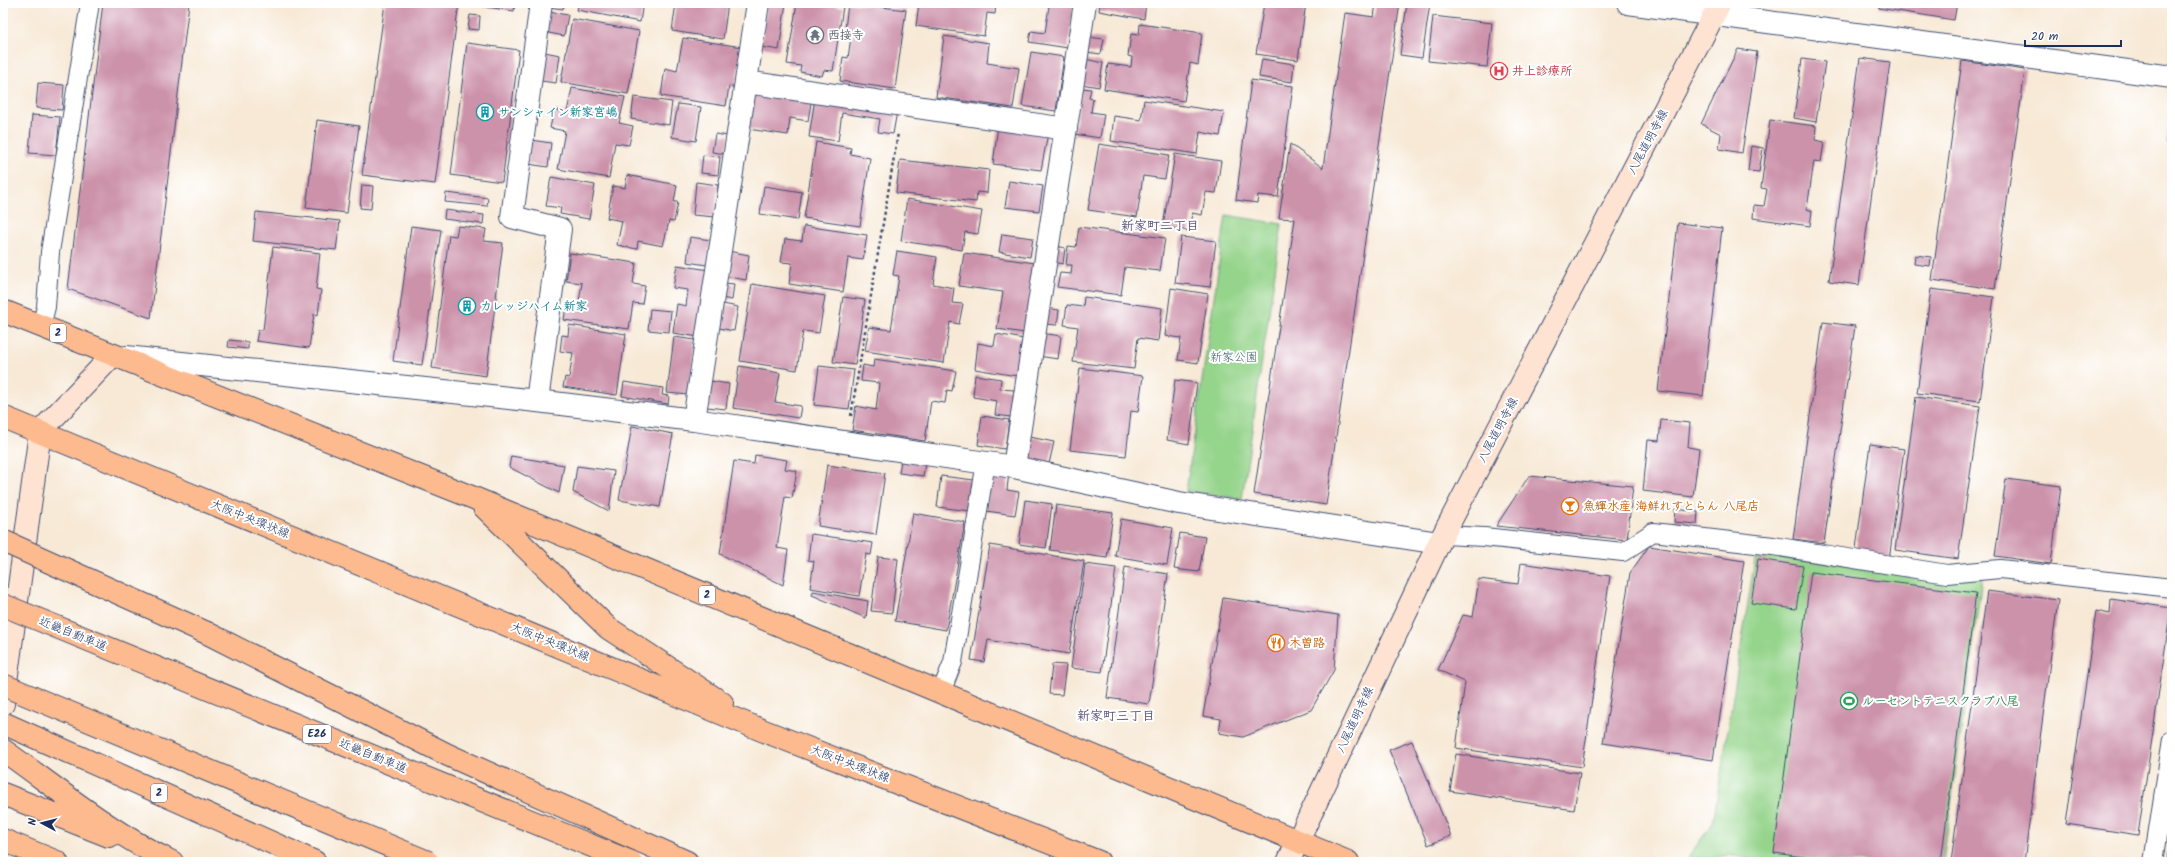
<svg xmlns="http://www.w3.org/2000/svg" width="2175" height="865" viewBox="0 0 2175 865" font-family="Kalam,'Klee One',sans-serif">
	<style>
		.green { fill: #95d48b; stroke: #588274 }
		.building { fill: #cc92aa }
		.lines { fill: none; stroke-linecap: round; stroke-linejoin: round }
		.lane-casing { stroke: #3c4b70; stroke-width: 20 }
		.street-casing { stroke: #3c4b70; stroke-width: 24 }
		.secondary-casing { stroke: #3c4b70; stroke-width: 24 }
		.primary-casing { stroke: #3c4b70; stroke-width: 24 }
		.highway-casing { stroke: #3c4b70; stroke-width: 24 }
		.path { stroke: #3c4b70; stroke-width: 2.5; stroke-dasharray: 3 3; stroke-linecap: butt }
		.lane { stroke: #fff; stroke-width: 18 }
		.street { stroke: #fff; stroke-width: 22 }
		.secondary { stroke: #fee3d2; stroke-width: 22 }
		.primary { stroke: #fcba8e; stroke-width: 22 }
		.highway { stroke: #fcba8e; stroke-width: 22 }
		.highway-bridge-casing { stroke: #3c4b70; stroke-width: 24; stroke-linecap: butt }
		.highway-bridge { stroke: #fcba8e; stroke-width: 22 }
		.labels { text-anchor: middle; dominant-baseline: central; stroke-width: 4; stroke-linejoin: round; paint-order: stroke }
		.shield { fill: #fff; stroke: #5f6d8e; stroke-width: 1 }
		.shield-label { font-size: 11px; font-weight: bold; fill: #1b2f5e }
		.worship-label { font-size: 12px; font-weight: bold; fill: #5b616d; stroke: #fff; text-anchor: start }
		.health-label { font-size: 12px; font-weight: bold; fill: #be3a42; stroke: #fff; text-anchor: start }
		.culture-label { font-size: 12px; font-weight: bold; fill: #0d838f; stroke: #fff; text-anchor: start }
		.street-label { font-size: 12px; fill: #1b2f5e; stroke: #fff }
		.park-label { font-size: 12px; fill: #40616c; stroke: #fff }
		.food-label { font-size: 12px; font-weight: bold; fill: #c56008; stroke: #fff; text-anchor: start }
		.leisure-label { font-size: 12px; font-weight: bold; fill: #27864d; stroke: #fff; text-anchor: start }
		.neighbourhood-label { font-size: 13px; font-weight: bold; fill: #595279; stroke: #fff }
	</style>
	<rect width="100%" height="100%" fill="#fff"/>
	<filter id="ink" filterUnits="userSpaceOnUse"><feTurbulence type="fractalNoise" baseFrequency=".025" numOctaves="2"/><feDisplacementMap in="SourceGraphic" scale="8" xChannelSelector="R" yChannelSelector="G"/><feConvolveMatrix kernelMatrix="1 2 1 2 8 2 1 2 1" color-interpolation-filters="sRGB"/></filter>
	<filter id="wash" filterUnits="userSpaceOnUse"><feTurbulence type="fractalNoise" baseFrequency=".012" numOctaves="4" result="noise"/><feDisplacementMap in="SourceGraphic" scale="16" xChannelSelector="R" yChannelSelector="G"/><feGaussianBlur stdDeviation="0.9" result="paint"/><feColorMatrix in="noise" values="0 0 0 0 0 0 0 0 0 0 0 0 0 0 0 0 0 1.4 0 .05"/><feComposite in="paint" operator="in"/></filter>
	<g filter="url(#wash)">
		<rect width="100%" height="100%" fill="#f7e9d6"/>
		<path class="green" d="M1226 215 1282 224 1242 499 1186 491Z
			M1756 552 1982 578 1943 862H1769L1728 855 1708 859 1688 857 1713 823Z"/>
		<g id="blocks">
			<path class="building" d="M103 3H189L151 318 68 289Z
				M385 3H459L435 184 362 175Z
				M472 3H515L514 11 472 5Z
				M549 3H564L563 9 548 7Z
				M579 3H643L640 22 577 10Z
				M676 3H728L723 39 672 31Z
				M767 3H786L779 50 761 47Z
				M797 3H822L843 7 833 71 824 70 822 76 800 72 801 66 787 64Z
				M848 3 906 10 895 89 840 81 843 57 848 58 852 30H845Z
				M919 3H996L995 14 987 13 984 36 916 26Z
				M1036 3H1074L1068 48 1029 42 1031 31 1045 33 1049 6Z
				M1100 3H1146L1144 19 1099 11Z
				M1264 3H1306L1298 60 1256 54Z
				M1376 3H1400L1326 505 1254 494 1295 219 1279 218 1290 144 1323 168 1345 13 1374 17Z
				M1407 3H1430L1422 58 1400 55Z
				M1879 3H1957L1954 20 1879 8Z
				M548 12 568 15 564 36 544 32Z
				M470 15 480 16 479 30 468 29Z
				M1433 16 1492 23 1487 67 1428 61Z
				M572 19 639 31 628 94 561 82Z
				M1140 24 1202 33 1198 65 1190 63 1184 101 1104 89 1108 64 1131 67 1132 57 1128 56 1131 34 1139 35Z
				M944 36 989 43 987 63 1019 68 1013 108 936 97Z
				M1087 37 1104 39 1101 54 1085 52Z
				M683 38 742 47 735 88 729 86 726 106 661 96 665 68 677 71Z
				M467 43 519 50 502 182 451 175Z
				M1738 49 1757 52 1742 153 1719 149 1721 134 1701 124Z
				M539 51 560 55 556 83 534 80Z
				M1031 52 1064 57 1056 111 1022 106Z
				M1860 58 1890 62 1859 285 1829 281Z
				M1085 59 1103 63 1099 87 1081 84Z
				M1262 59 1294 64 1292 82 1259 77Z
				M1802 59 1825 62 1816 122 1794 118Z
				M1962 61 2025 70 1995 289 1932 280Z
				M1251 80 1293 86 1278 197 1258 195 1257 203 1236 200Z
				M38 83 64 85 62 110 36 108Z
				M572 88 625 97 619 123 633 126 629 145 615 143 609 178 558 169 565 131 550 128 554 110 567 112Z
				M1082 88 1091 89 1089 98 1093 99 1091 112 1104 114 1100 138 1074 134Z
				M754 89 812 97 808 121 790 118 788 135 748 129Z
				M634 97 672 102 669 125 631 119Z
				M815 98 897 111 893 134 878 132 880 119 842 113 838 141 809 137Z
				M1144 100 1224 112 1220 136 1200 132 1197 154 1111 141 1114 116 1141 120Z
				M678 104 701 107 696 141 672 137Z
				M2171 109H2172V144L2166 143Z
				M32 115 60 117 56 155 29 153Z
				M317 120 359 126 347 213 306 208Z
				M1770 120 1816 126 1815 140 1824 142 1821 162 1814 161 1807 209 1812 211 1810 226 1753 218 1754 205 1764 206 1767 189 1761 188Z
				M998 126 1048 133 1041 170 993 164Z
				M715 134 729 136 726 154 712 152Z
				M531 140 551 143 548 167 528 164Z
				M816 142 851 148 850 154 870 158 860 226 804 218Z
				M1099 144 1169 155 1165 179 1143 176 1137 217 1088 210Z
				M1751 146 1763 148 1759 172 1748 171Z
				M1175 154 1221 161 1216 193 1206 192 1202 215 1192 213 1189 231 1163 226Z
				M703 155 720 157 718 175 701 173Z
				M900 160 989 170 987 193 977 192 976 202 896 193Z
				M627 175 677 185 674 202H678L674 222 669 221 663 246 638 241 637 249 617 245 622 221 607 218 613 186 625 188Z
				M551 177 595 185 589 219 560 214 561 208 546 206Z
				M1009 181 1043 186 1039 211 1005 207Z
				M696 182 718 185 715 217 693 215Z
				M362 185 373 186 371 209 360 208Z
				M764 186 802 192 798 220 760 214Z
				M446 193 488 198 487 206 445 202Z
				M907 199 982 211 978 234 965 232 962 250 901 241Z
				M445 210 484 215 483 224 444 219Z
				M256 212 340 221 336 250 253 241Z
				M1678 223 1722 228 1703 396 1658 391Z
				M411 226 441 230 422 365 393 361Z
				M458 226 486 229 484 241 503 243 486 376 432 368 449 235 456 236Z
				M804 226 867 235 863 260 848 258 843 292 789 284 792 263 781 262 785 239 802 241Z
				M1079 227 1165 238 1160 271 1125 267 1121 295 1057 287 1060 273 1071 274 1072 265H1066L1068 246 1076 247Z
				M1002 234 1033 238 1030 257 999 252Z
				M690 237 711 240 707 265 687 262Z
				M1181 237 1216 241 1210 287 1175 283Z
				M1056 246 1065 248 1063 264 1053 262Z
				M273 247 320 253 316 289 321 290 318 315 314 314 309 348 256 341 258 330H263Z
				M728 251 749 255 746 280 724 276Z
				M897 251 937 257 933 284 954 288 952 303 963 304 959 324 950 322 944 363 865 351 869 327 891 330 899 276 893 275Z
				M570 253 636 263 633 284 645 286 642 304 633 303 629 329 564 320 566 306 578 308 582 283 566 281Z
				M964 253 1035 263 1025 333 997 329 1003 292 959 286Z
				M1915 255 1931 257 1930 266 1914 264Z
				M677 265 709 270 699 337 673 333 677 304 686 306 688 290 673 288Z
				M724 283 734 284 732 300 721 298Z
				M752 284 825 296 819 333 803 331 797 370 740 361Z
				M1171 288 1208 294 1198 363 1178 360 1181 338 1165 336Z
				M1931 289 1994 297 1980 401 1917 393Z
				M843 297 865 300 855 365 833 362Z
				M1084 297 1162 308 1158 341 1138 338 1134 369 1073 362 1078 327 1064 325 1067 305 1083 307Z
				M723 304 738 307 734 331 719 328Z
				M1047 308 1059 310 1057 325 1044 324Z
				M650 309 671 311 669 332 648 330Z
				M1823 322 1855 326 1824 543 1793 539Z
				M569 325 626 334 617 395 563 387 565 377 569 378 573 353 560 351 562 335 568 336Z
				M1041 333 1061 336 1058 359 1038 356Z
				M996 334 1024 339 1017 376 975 369 978 343 994 346Z
				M674 337 695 340 689 395 667 393Z
				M229 340 248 342V349L228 347Z
				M874 359 956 371 952 391 947 390 945 403 931 401 925 441 852 430 856 406 876 410 879 383 861 381 863 365 873 367Z
				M739 366 780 373 775 402 801 406 799 418 733 408Z
				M819 366 854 370 849 409 814 405Z
				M1080 368 1143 376 1138 412 1131 411 1126 456 1070 450Z
				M975 375 1001 379 1000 389 1014 390 1011 417 995 415 997 401 973 397Z
				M1175 380 1197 383 1189 444 1167 440Z
				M710 381 729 384 726 409 707 407Z
				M624 382 663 388 662 395 669 396 668 404 622 396Z
				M1916 397 1980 406 1958 559 1895 550Z
				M982 416 1009 420 1005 449 978 445Z
				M1661 420 1690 423 1688 447 1699 449 1693 497 1643 491 1648 440 1659 441Z
				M632 426 673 434 660 507 619 500Z
				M1025 436 1054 442 1049 464 1020 458Z
				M1870 444 1904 449 1889 560 1855 556Z
				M755 455 787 460 785 469 797 471 792 498 785 497 777 548 788 550 783 585 720 554 734 461 754 464Z
				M511 456 564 465 559 493 509 467Z
				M901 460 925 464 923 476 899 473Z
				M827 465 885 473 876 535 818 526Z
				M577 466 614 471 609 511 573 492Z
				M991 469 1009 472 1007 490 1019 492 1015 515 986 511Z
				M941 476 974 480 971 511 937 507Z
				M1529 476 1633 486 1627 540 1496 526Z
				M2006 479 2061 486 2051 564 1995 556Z
				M1025 500 1052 504 1046 548 1019 544Z
				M1056 505 1113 513 1107 558 1050 550Z
				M1675 509 1698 512 1697 524 1674 522Z
				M913 513 965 522 946 630 895 621Z
				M1121 519 1173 528 1167 565 1115 556Z
				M1180 533 1205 537 1199 572 1174 569Z
				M811 534 873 543 871 555 866 554 859 596 810 588 814 561 808 560Z
				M990 545 1084 561 1069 654 988 640 984 662 971 660Z
				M1649 546 1744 561 1713 760 1603 743 1630 573Z
				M878 557 898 559 892 613 871 611Z
				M1758 559 1803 566 1796 609 1751 603Z
				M1521 563 1610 576 1582 767 1456 748 1465 682 1438 670 1463 615 1473 617 1479 579 1518 584Z
				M1085 564 1116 568 1102 672 1071 668Z
				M1125 567 1168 574 1149 704 1107 698Z
				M1811 572 1976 593 1941 862H1841L1774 853Z
				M813 591 868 601 866 618 812 595Z
				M1987 591 2058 600 2024 862H1951Z
				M1223 598 1338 615 1334 670 1311 710 1243 737 1219 733 1221 719 1203 716Z
				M2111 599 2171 608 2138 835 2066 824 2096 611 2110 614Z
				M1052 664 1066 665 1062 695 1049 694Z
				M1412 741 1451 836 1428 845 1389 750Z
				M1456 754 1580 773 1574 810 1450 791Z
				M2168 852 2172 853V862H2167Z"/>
		</g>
	</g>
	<g filter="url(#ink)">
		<use href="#blocks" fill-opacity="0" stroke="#3c4b70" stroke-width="1"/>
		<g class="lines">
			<defs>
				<path id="lane" d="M41 326 46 307 50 252 90 3
					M1444 535 1484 537 1623 552 1653 532 1773 546 1947 574 2000 569 2172 588
					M941 692 953 662 986 462
					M2153 862 2172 739"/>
				<path id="street" d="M1628 3 2172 77
					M746 82 1066 129
					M126 357 537 401 694 420 1014 467 1179 503 1439 543
					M537 401 560 229 512 217 541 3
					M694 420 758 3
					M1014 467 1085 3"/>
				<path id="secondary" d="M3 704 40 432 113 355
					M1288 862 1439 543 1720 3"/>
				<path id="primary" d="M3 311 474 498 1348 862
					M3 417 764 731 1099 862
					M484 507 608 628 722 703
					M3 723 315 862
					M3 840 57 862"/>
				<path id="highway" d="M207 633 448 755 687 862
					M3 750C58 789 111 833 172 862
					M3 794 109 836"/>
			</defs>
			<use href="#lane" class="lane-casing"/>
			<use href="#street" class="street-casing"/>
			<use href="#secondary" class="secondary-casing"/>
			<use href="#primary" class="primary-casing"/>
			<use href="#highway" class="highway-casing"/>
			<path class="path" d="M851 416 898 133"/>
			<use href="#lane" class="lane"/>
			<use href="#street" class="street"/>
			<use href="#secondary" class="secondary"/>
			<use href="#primary" class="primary"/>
			<use href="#highway" class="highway"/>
			<defs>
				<path id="highway-bridge" d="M3 541 207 633
					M3 605 631 862
					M3 685 428 862"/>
			</defs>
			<use href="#highway-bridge" class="highway-bridge-casing"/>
			<use href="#highway-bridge" class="highway-bridge"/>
		</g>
	</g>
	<defs>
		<symbol id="temple-ring" viewBox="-11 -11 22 22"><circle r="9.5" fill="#fff" stroke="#6b7280" stroke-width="1.5"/><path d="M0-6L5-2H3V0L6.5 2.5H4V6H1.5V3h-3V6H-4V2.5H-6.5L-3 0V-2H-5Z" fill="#6b7280"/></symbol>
		<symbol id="hospital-ring" viewBox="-11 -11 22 22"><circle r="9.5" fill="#fff" stroke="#e0444e" stroke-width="1.5"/><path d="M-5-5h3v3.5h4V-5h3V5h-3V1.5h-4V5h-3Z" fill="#e0444e"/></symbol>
		<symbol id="building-ring" viewBox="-11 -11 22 22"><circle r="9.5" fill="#fff" stroke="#0f9aa8" stroke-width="1.5"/><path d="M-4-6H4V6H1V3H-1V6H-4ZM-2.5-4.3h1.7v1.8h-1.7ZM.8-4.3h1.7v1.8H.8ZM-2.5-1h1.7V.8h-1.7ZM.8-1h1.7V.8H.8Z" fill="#0f9aa8"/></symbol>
		<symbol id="bar-ring" viewBox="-11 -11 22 22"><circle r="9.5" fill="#fff" stroke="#e8710a" stroke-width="1.5"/><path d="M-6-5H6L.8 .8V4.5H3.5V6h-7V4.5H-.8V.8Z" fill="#e8710a"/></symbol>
		<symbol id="restaurant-ring" viewBox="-11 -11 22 22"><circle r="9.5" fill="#fff" stroke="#e8710a" stroke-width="1.5"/><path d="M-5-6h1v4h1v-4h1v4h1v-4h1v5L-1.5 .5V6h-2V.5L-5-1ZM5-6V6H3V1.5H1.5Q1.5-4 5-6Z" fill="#e8710a"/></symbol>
		<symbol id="stadium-ring" viewBox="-11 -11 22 22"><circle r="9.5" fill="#fff" stroke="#2e9e5b" stroke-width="1.5"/><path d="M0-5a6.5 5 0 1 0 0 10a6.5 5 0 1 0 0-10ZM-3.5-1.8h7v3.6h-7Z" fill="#2e9e5b"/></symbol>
	</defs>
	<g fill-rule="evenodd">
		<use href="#temple-ring" x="805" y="25" width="20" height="20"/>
		<use href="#hospital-ring" x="1489" y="61" width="20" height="20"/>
		<use href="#building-ring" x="475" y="102" width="20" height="20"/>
		<use href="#building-ring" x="457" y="296" width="20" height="20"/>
		<use href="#bar-ring" x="1560" y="496" width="20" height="20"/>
		<use href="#restaurant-ring" x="1266" y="633" width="20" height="20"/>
		<use href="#stadium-ring" x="1839" y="691" width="20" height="20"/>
	</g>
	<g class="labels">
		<g class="shield">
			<rect x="50" y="324" width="16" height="18" rx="3"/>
			<rect x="699" y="586" width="16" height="18" rx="3"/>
			<rect x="303" y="725" width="28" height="18" rx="3"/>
			<rect x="151" y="784" width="16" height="18" rx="3"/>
		</g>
		<g class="shield-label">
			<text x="58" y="333">2</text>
			<text x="707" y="595">2</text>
			<text x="317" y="734">E26</text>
			<text x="159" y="793">2</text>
		</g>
		<g class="worship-label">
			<text x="828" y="35">西接寺</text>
		</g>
		<g class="health-label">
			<text x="1512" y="71">井上診療所</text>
		</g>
		<g class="culture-label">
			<text x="498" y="112">サンシャイン新家宮嶋</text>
			<text x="480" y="306">カレッジハイム新家</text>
		</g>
		<g class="street-label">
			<text transform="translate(1648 142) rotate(-62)">八尾道明寺線</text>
			<text transform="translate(1498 430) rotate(-62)">八尾道明寺線</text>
			<text transform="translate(250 519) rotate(22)">大阪中央環状線</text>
			<text transform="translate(73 634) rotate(22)">近畿自動車道</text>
			<text transform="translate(550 642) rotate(22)">大阪中央環状線</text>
			<text transform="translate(1355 720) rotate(-65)">八尾道明寺線</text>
			<text transform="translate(373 756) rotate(22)">近畿自動車道</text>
			<text transform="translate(850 764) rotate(21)">大阪中央環状線</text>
		</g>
		<g class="park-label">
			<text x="1234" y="357">新家公園</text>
		</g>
		<g class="food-label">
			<text x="1583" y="506">魚輝水産 海鮮れすとらん 八尾店</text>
			<text x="1289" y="643">木曽路</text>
		</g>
		<g class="leisure-label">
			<text x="1862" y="701">ルーセントテニスクラブ八尾</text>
		</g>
		<g class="neighbourhood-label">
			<text x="1160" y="226">新家町二丁目</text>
			<text x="1116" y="716">新家町三丁目</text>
		</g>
	</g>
	<rect width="2175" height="865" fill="none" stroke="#fff" stroke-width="16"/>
	<g transform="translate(42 823) rotate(277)" stroke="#ffffff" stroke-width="3" paint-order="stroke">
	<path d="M0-3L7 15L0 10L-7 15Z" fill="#1b2f5e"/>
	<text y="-6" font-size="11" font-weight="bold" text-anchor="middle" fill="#1b2f5e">N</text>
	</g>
	<path d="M2025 40v6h96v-6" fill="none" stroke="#1b2f5e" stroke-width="2"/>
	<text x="2031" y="40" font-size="12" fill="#1b2f5e" stroke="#ffffff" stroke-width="3" paint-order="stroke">20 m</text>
</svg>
